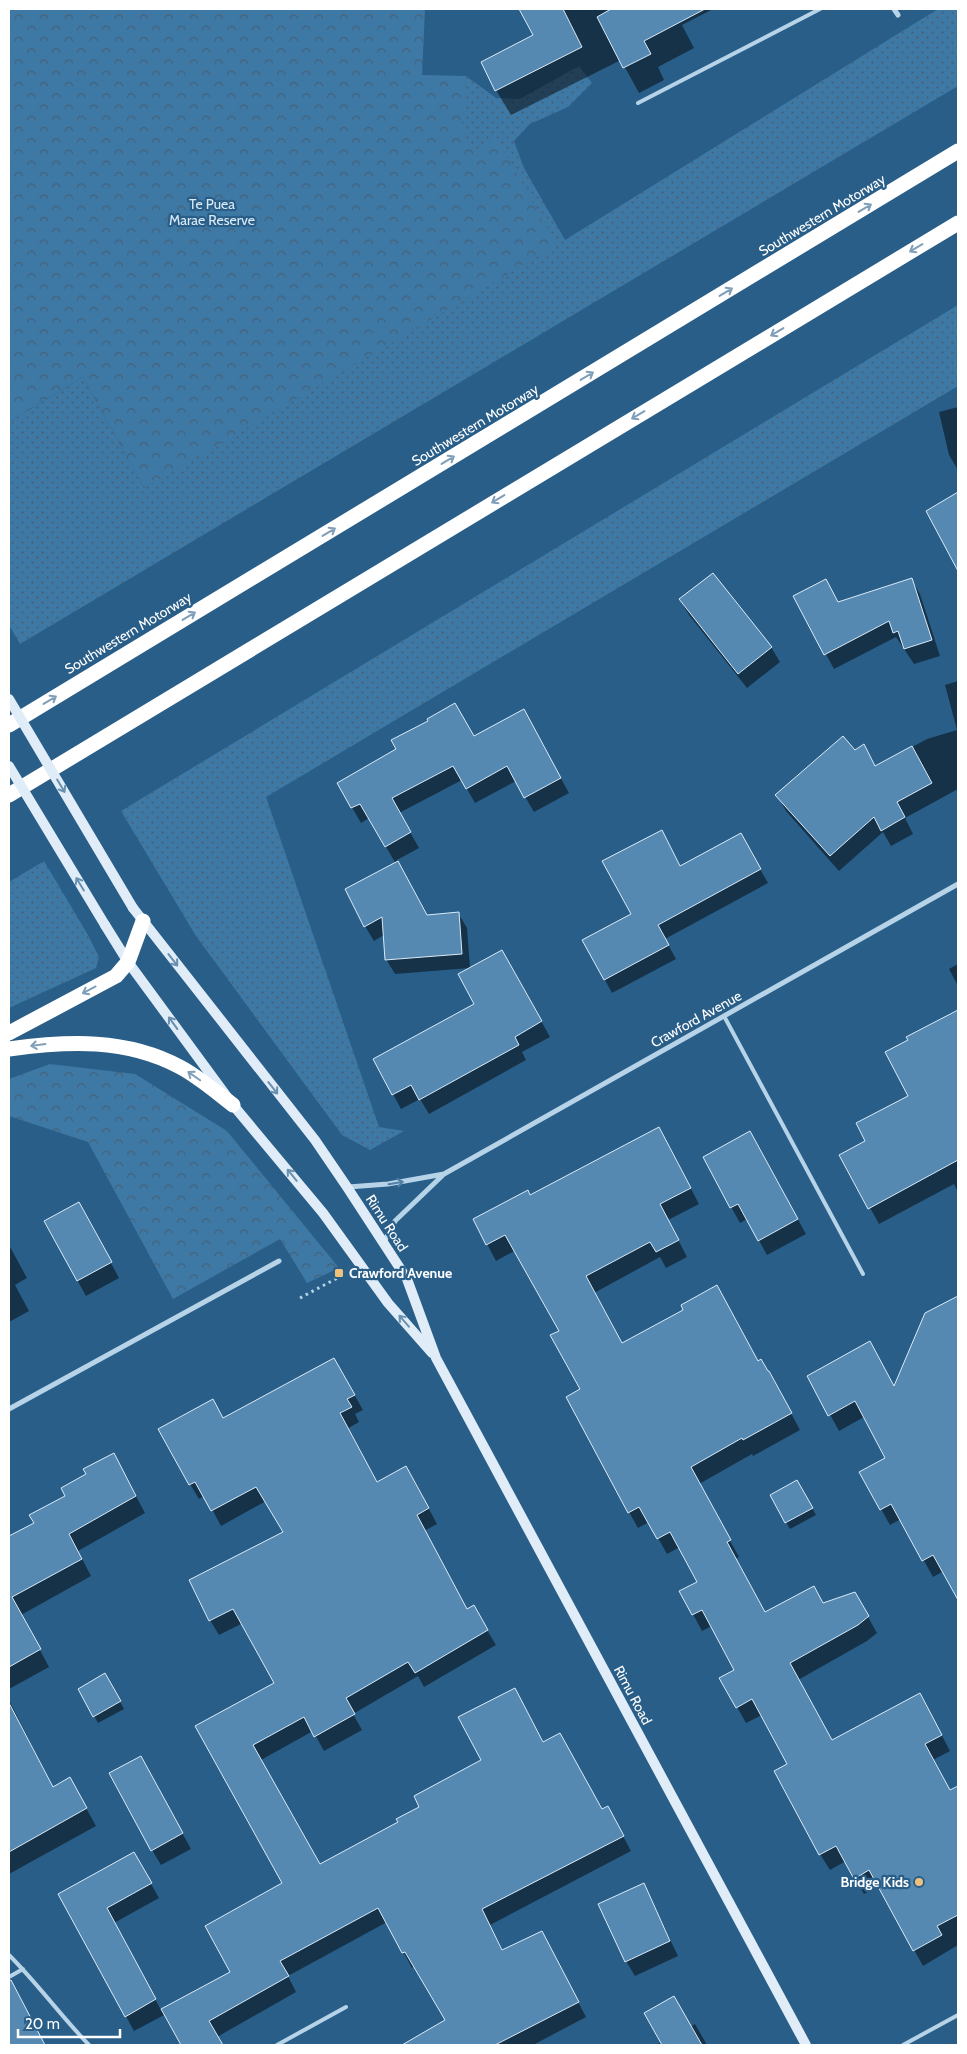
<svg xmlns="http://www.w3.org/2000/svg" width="967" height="2054" viewBox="0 0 967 2054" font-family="Cabin,sans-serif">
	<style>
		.grass { fill: url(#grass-dots) }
		.park { fill: url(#park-crowns) }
		.shadow { fill: #0007 }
		.building { fill: #5689b2; stroke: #daeaf7 }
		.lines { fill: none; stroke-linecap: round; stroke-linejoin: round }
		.path { stroke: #b6d3e8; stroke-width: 3; stroke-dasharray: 2.5 4; stroke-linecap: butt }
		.lane { stroke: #b6d3e8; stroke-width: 4 }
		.street { stroke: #b6d3e8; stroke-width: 5 }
		.secondary { stroke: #e0edf8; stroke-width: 10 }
		.highway { stroke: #fff; stroke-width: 15 }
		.secondary-bridge { stroke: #e0edf8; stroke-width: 10 }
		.oneway { stroke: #7f9eb8 }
		.oneway2 { stroke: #6990af }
		.oneway3 { stroke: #5381a5 }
		.poi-dot { fill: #efc17d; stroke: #295e88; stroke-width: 2 }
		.labels { text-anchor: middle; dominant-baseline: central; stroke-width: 4.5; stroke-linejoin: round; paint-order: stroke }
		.park-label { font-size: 14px; fill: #daeaf7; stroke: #295e88 }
		.street-label { font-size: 14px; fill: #fff; stroke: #295e88 }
		.poi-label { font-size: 14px; font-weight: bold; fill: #fff; stroke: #295e88; text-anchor: start }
	</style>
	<defs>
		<pattern id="grass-dots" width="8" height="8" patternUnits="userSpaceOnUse" patternTransform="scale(1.25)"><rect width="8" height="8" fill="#3e78a5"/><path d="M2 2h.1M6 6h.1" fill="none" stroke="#456278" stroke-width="1.8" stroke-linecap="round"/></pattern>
		<pattern id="park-crowns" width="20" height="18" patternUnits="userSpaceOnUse" patternTransform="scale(1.25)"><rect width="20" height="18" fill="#3e78a5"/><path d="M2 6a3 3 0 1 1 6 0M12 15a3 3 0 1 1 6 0" fill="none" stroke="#456278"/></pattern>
	</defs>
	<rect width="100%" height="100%" fill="#295e88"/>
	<path class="grass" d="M938 9H958V86L20 644 9 625V422L83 377 144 488 419 81 466 76 496 98 520 99 579 66 592 83 568 107 530 124 514 141 524 168 565 240Z
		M958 305V386L266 797 379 1127 404 1131 370 1150 342 1135 196 936 121 811Z
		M44 861 88 935 99 957 96 968 9 1008V882Z"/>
	<path class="park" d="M9 9H425L422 75 466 76 462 129 473 152 496 136 557 245 144 488 83 377 9 422Z
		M50 1064 135 1074 227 1131 339 1268 307 1283 280 1239 173 1299 88 1142 9 1116V1079Z"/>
	<path class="shadow" d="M521 9H713L682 25 694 48 658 67 664 80 639 93 621 60 511 115 496 90 535 36Z
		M958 407V470L949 455 939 412Z
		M958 494V568L927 511Z
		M911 579 920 594 940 656 914 664 896 637 834 669 795 597 838 604Z
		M680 600 771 647 780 662 747 688 689 615Z
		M958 681V789L905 818 913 834 891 846 883 832 839 871 786 811 777 795 854 752 875 767 927 739 957 730 945 685Z
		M532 726 569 793 534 812 516 781 475 803 462 780 399 813 419 848 397 860 427 916 458 913 467 928 470 968 395 974 386 959 384 935 374 941 365 926 396 864 369 818 361 823 338 783 474 738Z
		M748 848 768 883 665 939 676 959 612 993 584 941 632 915 680 867Z
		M502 951 550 1037 522 1052 526 1060 429 1114 420 1099 401 1109 393 1094 476 1004Z
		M958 964V986L949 969Z
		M958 1011V1192L954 1184 879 1224 841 1155 867 1141 910 1096 909 1041 908 1038Z
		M668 1145 699 1204 668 1220 687 1257 666 1268 660 1257 594 1293 622 1344 758 1362 778 1389 800 1430 753 1456 752 1454 699 1484 739 1557 735 1559 765 1613 823 1604 855 1594 877 1633 867 1641 798 1680 832 1742 929 1711 950 1751 933 1760 950 1792 958 1788V1945L923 1966 879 1886 864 1894 846 1861 830 1870 820 1854 789 1765 762 1715 746 1723 737 1707 735 1671 712 1626 702 1631 681 1592 699 1582 680 1547 667 1554 649 1522 638 1528 614 1485 561 1331 516 1250 496 1261 487 1244 530 1197Z
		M758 1148 806 1234 767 1255 747 1219 740 1223 704 1158Z
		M87 1218 119 1278 86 1296 45 1222Z
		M9 1245 27 1278 15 1285 29 1311 9 1322Z
		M958 1297V1468L942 1476 958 1505V1597L944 1571 933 1577 901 1519 890 1525 881 1509 886 1458 864 1417 839 1431 809 1376 895 1388 926 1314Z
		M334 1359 363 1410 355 1414 359 1422 347 1429 377 1483H415L437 1524 424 1531 467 1610 473 1607 496 1645 424 1687 418 1676 353 1714 362 1730 324 1751 313 1731 261 1760 319 1866 399 1822 482 1761 515 1689 544 1743 602 1810 616 1823 631 1851 490 1925 503 1951 550 1948 586 2017 533 2045H404L446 2021 415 1966 412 1968 387 1922 288 1976 296 1992 217 2037 222 2045H183L166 2014 134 2031 60 1895 134 1854 159 1898 114 1923 161 2010 231 1972 283 1883 197 1727 276 1684 243 1623 219 1635 210 1620 285 1533 266 1501 221 1526 205 1496 199 1499 190 1484 223 1420Z
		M123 1472 145 1513 78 1551 91 1576 21 1615 49 1667 9 1689V1538Z
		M797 1481 816 1515 790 1529 771 1495Z
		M105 1675 124 1709 98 1723 79 1689Z
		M9 1700 53 1788 70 1779 96 1826 9 1874Z
		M149 1773 191 1849 161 1865 152 1850Z
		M643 1884 678 1956 635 1976 626 1961Z
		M19 1999 28 2014 45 2045H9V2005Z
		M695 2024 707 2045H656L690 2027Z"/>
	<path class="building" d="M519 9H563L582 47 495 91 481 62 533 35Z
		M611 9H705L644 41 651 54 623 68 597 17Z
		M958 492V571L926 511Z
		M713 573 772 647 738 674 679 599Z
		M912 578 932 640 904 649 898 631 893 633 889 621 824 655 793 596 826 579 838 602Z
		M455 703 474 736 524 709 561 778 524 798 507 766 466 789 453 766 392 798 411 832 385 847 360 804 351 808 337 783 396 749 391 740 428 721 427 719Z
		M843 736 855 750 864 744 875 766 912 746 932 783 897 802 905 817 881 831 874 817 830 856 775 795Z
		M662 830 680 866 741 833 761 869 658 925 669 945 604 980 582 940 631 914 602 861Z
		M398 861 427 915 459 912 462 954 385 960 382 917 364 927 345 889Z
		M502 950 542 1021 515 1037 519 1045 419 1100 411 1085 392 1095 373 1059 474 1004 458 974Z
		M958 1010V1160L868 1209 839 1155 865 1141 856 1123 908 1096 885 1052 908 1040 906 1037Z
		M659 1127 691 1188 660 1204 679 1240 656 1252 650 1242 586 1276 622 1343 683 1310 681 1305 717 1285 758 1361 761 1359 768 1371H769L792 1413 743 1440 742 1438 691 1467 731 1540 727 1542 765 1612 814 1586 823 1603 855 1592 869 1616 858 1625 790 1663 832 1740 920 1693 942 1735 925 1744 950 1790 958 1786V1915L937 1926 942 1935 913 1951 869 1870 854 1879 836 1846 819 1855 774 1771 787 1764 752 1699 736 1708 719 1678 734 1670 702 1610 692 1615 679 1591 697 1582 670 1532 657 1539 639 1507 628 1513 566 1397 580 1389 550 1335 559 1331 505 1235 486 1245 473 1219 528 1190 530 1195Z
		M750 1131 798 1219 758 1241 738 1204 730 1208 703 1157Z
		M79 1202 112 1262 77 1281 44 1221Z
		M958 1296V1600L933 1555 922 1561 891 1504 880 1510 859 1472 885 1458 855 1401 828 1416 807 1376 870 1341 894 1386 925 1313Z
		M334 1358 355 1395 347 1399 352 1407 340 1413 377 1482 406 1466 429 1508 417 1515 467 1609 474 1605 488 1630 415 1673 408 1662 346 1698 355 1714 314 1737 304 1717 253 1745 320 1864 398 1822 396 1819 419 1807 414 1796 481 1760 458 1717 515 1688 543 1742 560 1733 602 1809 608 1806 624 1836 482 1909 502 1950 542 1931 579 2002 495 2045H402L445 2020 405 1952 402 1953 378 1908 280 1961 289 1976 209 2021 223 2045H181L161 2009 230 1972 205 1926 282 1883 195 1726 274 1683 233 1609 209 1621 189 1580 283 1532 256 1487 211 1511 195 1482 189 1485 158 1429 213 1399 223 1418Z
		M114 1453 136 1496 69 1534 82 1559 12 1597 41 1649 9 1667V1536L34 1523 29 1515 65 1496 61 1488 86 1474 83 1469Z
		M797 1480 813 1508 785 1523 770 1495Z
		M105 1673 121 1701 93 1717 78 1689Z
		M9 1703 53 1787 70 1777 87 1808 9 1852Z
		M141 1756 183 1833 151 1851 109 1773Z
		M134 1852 152 1883 107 1908 156 1999 125 2017 58 1894Z
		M644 1883 670 1941 625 1962 598 1904Z
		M11 1980 45 2045H9V1981Z
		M674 1996 702 2045H662L644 2013Z"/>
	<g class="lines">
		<path class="path" d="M300 1298 341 1276"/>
		<path class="lane" d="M638 103 820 9
			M724 1016 863 1274
			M9 1955C37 1983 61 2016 89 2045
			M9 1977 23 1969
			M277 2045 346 2007
			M903 2045 958 2015"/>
		<path class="street" d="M894 9 898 15
			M444 1174 958 884
			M348 1187 388 1184 444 1174 395 1221 384 1242
			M9 1409 279 1261"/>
		<path class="secondary" d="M133 908 315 1140 347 1187 407 1279 436 1358 806 2045
			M105 925 128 962 233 1105 323 1213 388 1303 432 1353"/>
		<path class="highway" d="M9 725 958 151
			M9 795 958 223
			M9 1033 116 976 128 962 143 921
			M9 1049C68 1041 126 1038 180 1067 199 1077 216 1092 233 1105"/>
		<path class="secondary-bridge" d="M9 699 133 908
			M9 766 105 925"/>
	</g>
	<defs><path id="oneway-shaft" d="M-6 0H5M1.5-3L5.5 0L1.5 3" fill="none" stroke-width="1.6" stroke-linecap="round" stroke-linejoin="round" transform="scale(1.25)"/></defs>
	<g class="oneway">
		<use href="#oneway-shaft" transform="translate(865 208) rotate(-31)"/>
		<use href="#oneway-shaft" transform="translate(916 248) rotate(149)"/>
		<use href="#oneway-shaft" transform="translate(726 292) rotate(-31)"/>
		<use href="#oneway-shaft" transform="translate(777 332) rotate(149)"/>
		<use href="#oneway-shaft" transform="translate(587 376) rotate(-31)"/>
		<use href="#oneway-shaft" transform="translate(638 415) rotate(149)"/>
		<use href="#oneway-shaft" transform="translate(448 460) rotate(-31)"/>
		<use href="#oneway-shaft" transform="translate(498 499) rotate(149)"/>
		<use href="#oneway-shaft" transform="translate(329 532) rotate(-31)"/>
		<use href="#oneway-shaft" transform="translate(189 616) rotate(-31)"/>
		<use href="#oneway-shaft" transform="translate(50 700) rotate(-31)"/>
		<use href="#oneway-shaft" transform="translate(89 990) rotate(152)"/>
		<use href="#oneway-shaft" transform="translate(38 1045) rotate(172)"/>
		<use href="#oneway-shaft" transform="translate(194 1076) rotate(-145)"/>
	</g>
	<g class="oneway2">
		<use href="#oneway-shaft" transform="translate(61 786) rotate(59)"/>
		<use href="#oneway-shaft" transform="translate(80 884) rotate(-121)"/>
		<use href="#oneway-shaft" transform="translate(173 960) rotate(52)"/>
		<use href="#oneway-shaft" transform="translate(173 1023) rotate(-126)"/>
		<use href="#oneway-shaft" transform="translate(273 1088) rotate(52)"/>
		<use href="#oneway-shaft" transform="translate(292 1175) rotate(-129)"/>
		<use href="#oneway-shaft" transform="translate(404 1321) rotate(-131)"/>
	</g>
	<use class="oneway3" href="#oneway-shaft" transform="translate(396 1183) rotate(-9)"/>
	<g class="poi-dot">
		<rect x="334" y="1268" width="10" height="10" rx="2.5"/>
		<circle cx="919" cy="1882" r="5"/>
	</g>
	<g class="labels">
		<g class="park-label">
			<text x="212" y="204">Te Puea<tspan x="212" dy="16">Marae Reserve</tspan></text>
		</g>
		<g class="street-label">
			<text transform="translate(822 215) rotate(-31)">Southwestern Motorway</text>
			<text transform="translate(475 425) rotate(-31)">Southwestern Motorway</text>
			<text transform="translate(128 633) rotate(-31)">Southwestern Motorway</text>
			<text transform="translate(696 1019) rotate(-29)">Crawford Avenue</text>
			<text transform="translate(387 1223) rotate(57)">Rimu Road</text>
			<text transform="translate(633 1695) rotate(62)">Rimu Road</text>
		</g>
		<g class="poi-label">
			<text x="349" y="1273">Crawford Avenue</text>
			<text x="909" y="1882" text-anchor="end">Bridge Kids</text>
		</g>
	</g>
	<rect width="967" height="2054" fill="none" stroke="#ffffff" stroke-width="20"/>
	<path d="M18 2029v8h102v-8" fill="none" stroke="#ffffff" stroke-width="2.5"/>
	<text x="25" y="2029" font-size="15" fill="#ffffff" stroke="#295e88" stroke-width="4" paint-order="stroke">20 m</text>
</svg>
